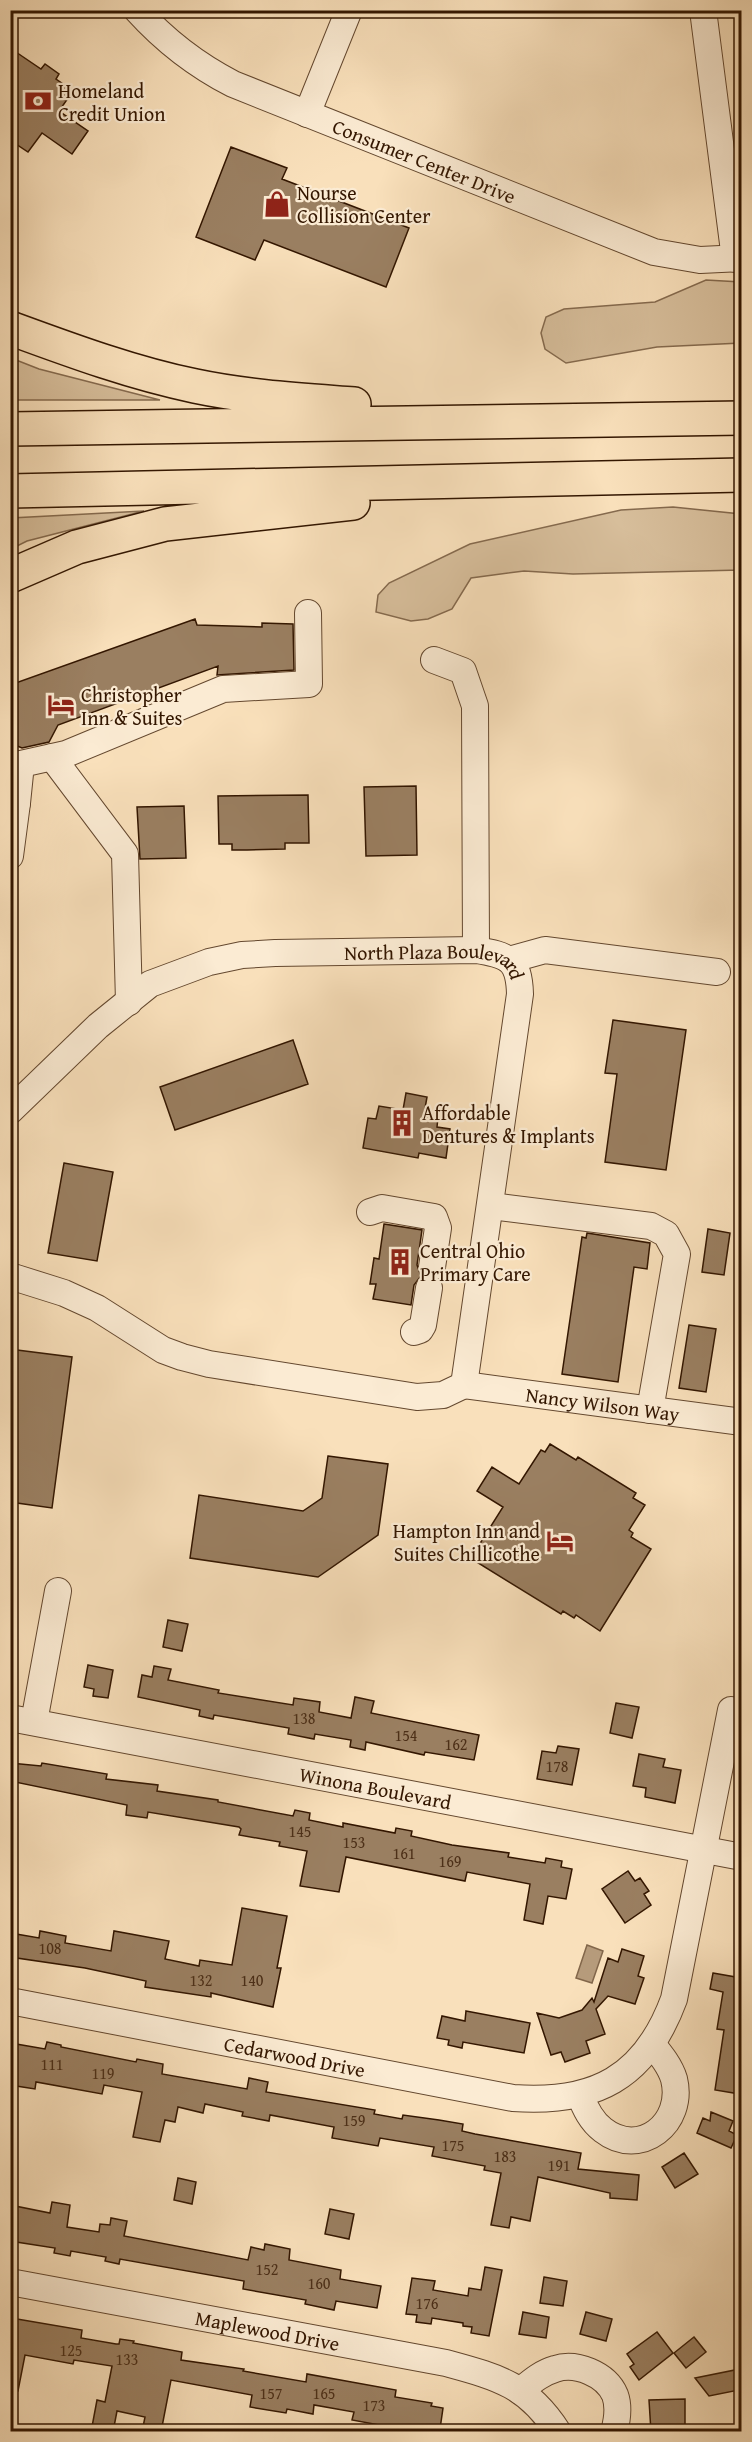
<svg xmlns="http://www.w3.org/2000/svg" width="752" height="2442" viewBox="0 0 752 2442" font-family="'Gentium Book Plus',serif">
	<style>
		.green { fill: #d7be9b; stroke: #856a4e; stroke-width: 1.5 }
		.water { fill: #b69b7b; stroke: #82664a; stroke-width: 1.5 }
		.building { fill: #9a7f61; stroke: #331600; stroke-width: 1.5 }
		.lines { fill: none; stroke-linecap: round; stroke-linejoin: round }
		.minor-casing { stroke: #64482f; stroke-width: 28 }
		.highway-casing { stroke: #331600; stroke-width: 36 }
		.minor { stroke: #fbebd3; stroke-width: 26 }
		.highway { stroke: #f9e0bb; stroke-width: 33 }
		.labels { text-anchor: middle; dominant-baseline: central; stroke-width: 4.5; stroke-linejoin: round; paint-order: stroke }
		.number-label { font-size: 16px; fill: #4d3018 }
		.poi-label { font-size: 20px; fill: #331600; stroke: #fbebd3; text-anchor: start }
		.street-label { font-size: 20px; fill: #331600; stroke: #fbebd3 }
	</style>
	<rect width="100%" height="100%" fill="#f9e0bb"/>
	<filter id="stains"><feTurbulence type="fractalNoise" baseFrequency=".00333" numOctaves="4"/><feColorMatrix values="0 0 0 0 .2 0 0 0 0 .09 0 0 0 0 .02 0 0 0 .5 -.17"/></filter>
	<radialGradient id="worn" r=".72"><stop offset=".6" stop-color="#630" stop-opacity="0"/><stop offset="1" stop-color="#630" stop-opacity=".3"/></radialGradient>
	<path class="green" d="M706 280 741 282V343L657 347 566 363 545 349 541 333 546 317 564 309 655 302Z
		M11 358 39 369 160 400H11Z
		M673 507 741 514V570L573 574 524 571 471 578 452 609 428 619 411 621 376 612 378 595 389 583 470 544 621 510Z
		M144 511 27 541 11 549V518Z"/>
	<path class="water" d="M587 1945 603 1951 592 1983 576 1978Z"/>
	<path class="building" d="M10 48 41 69 45 64 59 74 56 79 73 91 59 111 88 131 72 154 42 133 28 152 10 140Z
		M231 147 287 168 282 179 409 228 386 287 264 240 255 260 196 237Z
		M195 619 197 625 262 627V623L293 624 294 670 217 675 218 666 58 725 49 742 22 748 10 743V685Z
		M416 786 417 855 366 856 364 787Z
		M308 795 309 843H285V849L247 850H232V844H219L218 796Z
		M184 806 186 858 140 859 137 807Z
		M613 1020 686 1030 666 1170 605 1162 617 1074 605 1073Z
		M293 1040 308 1084 175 1130 160 1087Z
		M406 1093 427 1097 424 1114 438 1117 437 1127 450 1129 446 1158 419 1153 418 1158 363 1148 368 1118 376 1119 379 1106 403 1110Z
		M64 1163 113 1172 97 1261 48 1253Z
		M384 1224 422 1230 417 1265 421 1276 414 1285 411 1305 373 1299 376 1284H370L374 1258 379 1259Z
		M708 1229 730 1233 724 1275 702 1272Z
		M587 1233 650 1243 647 1269 634 1267 618 1382 562 1374 582 1237 586 1238Z
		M689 1325 716 1329 706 1392 679 1388Z
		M17 1350 72 1357 52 1508 10 1502V1399Z
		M550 1444 576 1460 578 1457 636 1493 633 1498 645 1505 629 1530 633 1533 631 1537 651 1549 600 1631 576 1615 574 1618 563 1611 561 1614 475 1561 483 1548 479 1545 503 1507 477 1491 492 1467 519 1484 541 1450 545 1452Z
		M328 1456 388 1464 378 1535 318 1577 190 1558 199 1495 303 1511 322 1498Z
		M168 1620 188 1624 182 1651 163 1647Z
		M88 1665 113 1670 108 1698 93 1696 94 1689 84 1687Z
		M154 1666 171 1669 168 1680 219 1690 218 1693 293 1705 294 1698 320 1702 319 1712 351 1718 355 1697 374 1701 371 1713 479 1735 474 1760 425 1752 424 1755 366 1742 365 1750 350 1747 351 1740 315 1734 314 1739 288 1734 289 1728 214 1715 213 1719 199 1716 200 1710 138 1697 142 1675 152 1677Z
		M616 1703 639 1707 632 1738 610 1733Z
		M558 1746 579 1749 572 1785 537 1779 542 1751 556 1753Z
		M639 1754 665 1759 663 1767 681 1770 675 1803 645 1797 646 1788 633 1786Z
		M10 1763 41 1766 42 1763 107 1774 106 1779 158 1785 157 1791 218 1800V1802L293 1816 295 1810 310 1813 309 1820 343 1827V1823L395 1833 396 1828 412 1831 411 1836 452 1845 509 1853 508 1857 545 1863 546 1858 562 1861 561 1867 572 1869 566 1899 548 1896 543 1924 524 1920 530 1884 467 1872 465 1881 346 1857 339 1892 300 1886 307 1851 279 1846 280 1842 239 1835 241 1829 239 1827 148 1812 147 1818 126 1815 127 1805 10 1781Z
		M628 1871 635 1881 640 1878 649 1891 644 1894 651 1905 625 1923 602 1889Z
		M242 1908 287 1916 277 1968H281L273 2007 211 1993V1997L145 1987 146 1981 85 1968 10 1957V1933L39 1938 40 1931 66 1936 65 1943 111 1951 114 1931 169 1941 165 1959 199 1966 200 1960 232 1965Z
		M622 1949 644 1956 638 1976 644 1978 635 2004 608 1996 596 2009 605 2034 586 2041 590 2053 565 2062 561 2052 551 2055 537 2013 559 2018 582 2010 592 1998 594 2002 608 1958 618 1962Z
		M713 1973 741 1978 740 2094 715 2090 724 2030 717 2029 723 1992 710 1989Z
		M466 2011 530 2023 524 2053 463 2042 462 2048 448 2045 449 2040 437 2038 442 2016 465 2021Z
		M47 2042 61 2045V2047L136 2062 137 2059 163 2064 162 2074 247 2089 249 2078 268 2082 266 2092 375 2110 374 2114 402 2119 403 2115 439 2120 463 2124 462 2131 475 2134 581 2153 578 2169 639 2175 637 2200 610 2198V2193L538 2177 530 2221 511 2217 509 2228 491 2225 501 2173 484 2170 485 2166 432 2156 434 2147 380 2138 378 2146 332 2138 334 2127 270 2115 269 2121 242 2116 243 2112 205 2104 203 2113 178 2107 175 2122 165 2120 160 2142 133 2137 142 2092 104 2085 102 2094 36 2082 35 2089 10 2085V2043L45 2049Z
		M711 2112 733 2121 729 2131 737 2135 731 2148 697 2133 703 2118 710 2121Z
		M684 2153 698 2174 675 2188 662 2167Z
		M178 2178 196 2182 192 2204 174 2200Z
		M52 2202 70 2205 67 2227 99 2232 100 2224 110 2225 111 2218 127 2221 124 2236 248 2260 251 2247 264 2250 265 2244 290 2249 289 2260 341 2270 340 2279 381 2286 377 2308 336 2301 334 2310 305 2304 306 2300 243 2289 244 2281 120 2259 119 2264 105 2261 106 2257 71 2251 70 2256 54 2253 55 2248 10 2241V2205L50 2213Z
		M330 2209 354 2214 349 2239 325 2234Z
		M485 2267 502 2270 489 2336 471 2333 472 2327 463 2326V2323L432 2318 431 2324 416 2322 417 2315 406 2314 412 2278 435 2281 433 2290 468 2296 469 2288 481 2290Z
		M544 2277 567 2281 563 2306 540 2303Z
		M523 2312 549 2317 546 2338 519 2334Z
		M586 2312 612 2319 606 2341 580 2334Z
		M17 2319 82 2330 81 2338 116 2344H119L120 2339 134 2341 133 2343 182 2352 181 2360 244 2369 243 2371 306 2382 307 2374 396 2390 395 2397 432 2403 431 2406 443 2408 440 2429 425 2427 424 2432H417L352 2420 354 2412 314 2405 313 2414 287 2409 286 2413 250 2407 252 2395 171 2380 161 2432H142L145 2417 117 2411 113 2432H91L97 2400 105 2402 112 2366 74 2360 73 2364 25 2355 18 2391 10 2390V2350Z
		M657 2332 673 2353 639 2380 630 2367 634 2364 627 2354Z
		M694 2337 706 2352 686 2368 674 2353Z
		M735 2370 739 2390 709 2396 695 2378Z
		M685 2399V2432H651L649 2400Z"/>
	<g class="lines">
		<defs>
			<g id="minor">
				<path id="s1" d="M137 10C165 41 196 65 233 84L654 252 700 260 742 258"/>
				<path d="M703 10 735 259"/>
				<path d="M307 114 349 10"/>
				<path d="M434 660 463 671 475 706 476 950"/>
				<path d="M52 757 125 854 129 1002"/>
				<path d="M10 802 17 803 10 856"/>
				<path d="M17 803 21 764 66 754 223 689 309 684 308 613"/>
				<path d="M509 960 545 950 717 972"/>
				<path id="s2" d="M10 1111 98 1026 150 984 209 962 242 955 275 953 476 950C508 955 519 959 520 994L464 1385 443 1395 417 1397 209 1364 182 1357 163 1350 97 1308 64 1293 10 1276"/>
				<path d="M491 1206 651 1226 666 1234 677 1254 650 1410"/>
				<path d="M370 1212 382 1208 434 1217 438 1228 432 1267"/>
				<path d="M414 1332 420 1330 423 1325 429 1288"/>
				<path id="s3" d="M464 1385 742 1422"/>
				<path id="s4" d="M10 1718 742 1857"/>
				<path d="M34 1722 58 1591"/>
				<path id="s5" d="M10 2001 513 2098C594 2104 645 2078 674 1999L731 1710"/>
				<path d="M580 2095C585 2108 591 2121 603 2130 640 2159 685 2123 674 2079 670 2066 661 2055 652 2044"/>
				<path id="s6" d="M10 2282 446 2363C497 2377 527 2384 558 2432"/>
				<path d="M520 2391C531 2382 541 2373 555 2369 576 2362 606 2374 615 2395 619 2406 617 2421 614 2432"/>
			</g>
			<path id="highway" d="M10 328C70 350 132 373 195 386 247 397 301 400 354 404
				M10 429 742 418
				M10 491 742 475
				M10 576 77 547 165 524 353 503"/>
		</defs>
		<use href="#minor" class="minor-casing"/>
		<use href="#highway" class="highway-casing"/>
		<use href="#minor" class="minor"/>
		<use href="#highway" class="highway"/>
	</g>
	<defs>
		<symbol id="bank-bare" viewBox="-9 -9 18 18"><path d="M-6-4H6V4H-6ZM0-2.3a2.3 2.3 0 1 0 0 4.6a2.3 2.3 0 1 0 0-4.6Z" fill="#8f2418" stroke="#fbebd3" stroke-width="2.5" paint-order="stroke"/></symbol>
		<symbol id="shop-bare" viewBox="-9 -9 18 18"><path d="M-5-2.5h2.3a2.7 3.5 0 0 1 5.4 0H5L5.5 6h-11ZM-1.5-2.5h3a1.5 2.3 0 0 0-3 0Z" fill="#8f2418" stroke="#fbebd3" stroke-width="2.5" paint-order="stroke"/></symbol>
		<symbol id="hotel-bare" viewBox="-9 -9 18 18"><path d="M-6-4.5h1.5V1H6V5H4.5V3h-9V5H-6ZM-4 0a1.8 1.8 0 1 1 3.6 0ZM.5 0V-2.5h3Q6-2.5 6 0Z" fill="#8f2418" stroke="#fbebd3" stroke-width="2.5" paint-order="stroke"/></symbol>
		<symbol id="building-bare" viewBox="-9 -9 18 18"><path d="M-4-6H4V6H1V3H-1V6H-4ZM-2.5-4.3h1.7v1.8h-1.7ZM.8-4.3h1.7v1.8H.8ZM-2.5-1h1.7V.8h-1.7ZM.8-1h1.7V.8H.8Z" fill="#8f2418" stroke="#fbebd3" stroke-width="2.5" paint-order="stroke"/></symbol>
	</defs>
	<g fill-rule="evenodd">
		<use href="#bank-bare" x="19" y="82" width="38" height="38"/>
		<use href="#shop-bare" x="258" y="185" width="38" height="38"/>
		<use href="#hotel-bare" x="42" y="686" width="38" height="38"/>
		<use href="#building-bare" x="383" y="1104" width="38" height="38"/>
		<use href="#building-bare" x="381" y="1243" width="38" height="38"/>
		<use href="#hotel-bare" x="541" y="1522" width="38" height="38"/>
	</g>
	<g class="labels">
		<g class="number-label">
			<text x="304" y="1718">138</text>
			<text x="406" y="1735">154</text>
			<text x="456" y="1744">162</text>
			<text x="557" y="1766">178</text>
			<text x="300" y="1831">145</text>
			<text x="354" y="1842">153</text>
			<text x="404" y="1853">161</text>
			<text x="450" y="1861">169</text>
			<text x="50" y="1948">108</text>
			<text x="201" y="1980">132</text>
			<text x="252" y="1980">140</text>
			<text x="52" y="2064">111</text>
			<text x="103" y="2073">119</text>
			<text x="354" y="2120">159</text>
			<text x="453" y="2145">175</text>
			<text x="505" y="2156">183</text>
			<text x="559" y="2165">191</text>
			<text x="267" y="2269">152</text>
			<text x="319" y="2283">160</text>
			<text x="427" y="2303">176</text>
			<text x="71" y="2350">125</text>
			<text x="127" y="2359">133</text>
			<text x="271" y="2393">157</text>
			<text x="324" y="2393">165</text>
			<text x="374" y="2405">173</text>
		</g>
		<g class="poi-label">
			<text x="58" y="90">Homeland<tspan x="58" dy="23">Credit Union</tspan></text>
			<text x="297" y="192">Nourse<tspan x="297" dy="23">Collision Center</tspan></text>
			<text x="81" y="694">Christopher<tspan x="81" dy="23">Inn &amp; Suites</tspan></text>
			<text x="422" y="1112">Affordable<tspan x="422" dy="23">Dentures &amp; Implants</tspan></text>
			<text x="420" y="1250">Central Ohio<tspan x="420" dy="23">Primary Care</tspan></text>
			<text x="540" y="1530" text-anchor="end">Hampton Inn and<tspan x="540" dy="23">Suites Chillicothe</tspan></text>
		</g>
		<g class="street-label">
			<text stroke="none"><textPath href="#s1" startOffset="328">Consumer Center Drive</textPath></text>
			<text stroke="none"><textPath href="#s2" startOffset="482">North Plaza Boulevard</textPath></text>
			<text stroke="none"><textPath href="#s3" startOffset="140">Nancy Wilson Way</textPath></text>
			<text stroke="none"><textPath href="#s4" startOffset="372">Winona Boulevard</textPath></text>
			<text stroke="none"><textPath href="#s5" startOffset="290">Cedarwood Drive</textPath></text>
			<text stroke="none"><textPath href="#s6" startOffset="262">Maplewood Drive</textPath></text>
		</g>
	</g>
	<rect width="752" height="2442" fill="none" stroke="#f9e0bb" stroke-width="36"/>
	<rect x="12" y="12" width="728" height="2418" fill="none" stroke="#331600" stroke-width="3"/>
	<rect x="18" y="18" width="716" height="2406" fill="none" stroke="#331600" stroke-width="1.5"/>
	<rect width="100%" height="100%" filter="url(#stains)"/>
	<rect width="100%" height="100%" fill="url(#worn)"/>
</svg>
